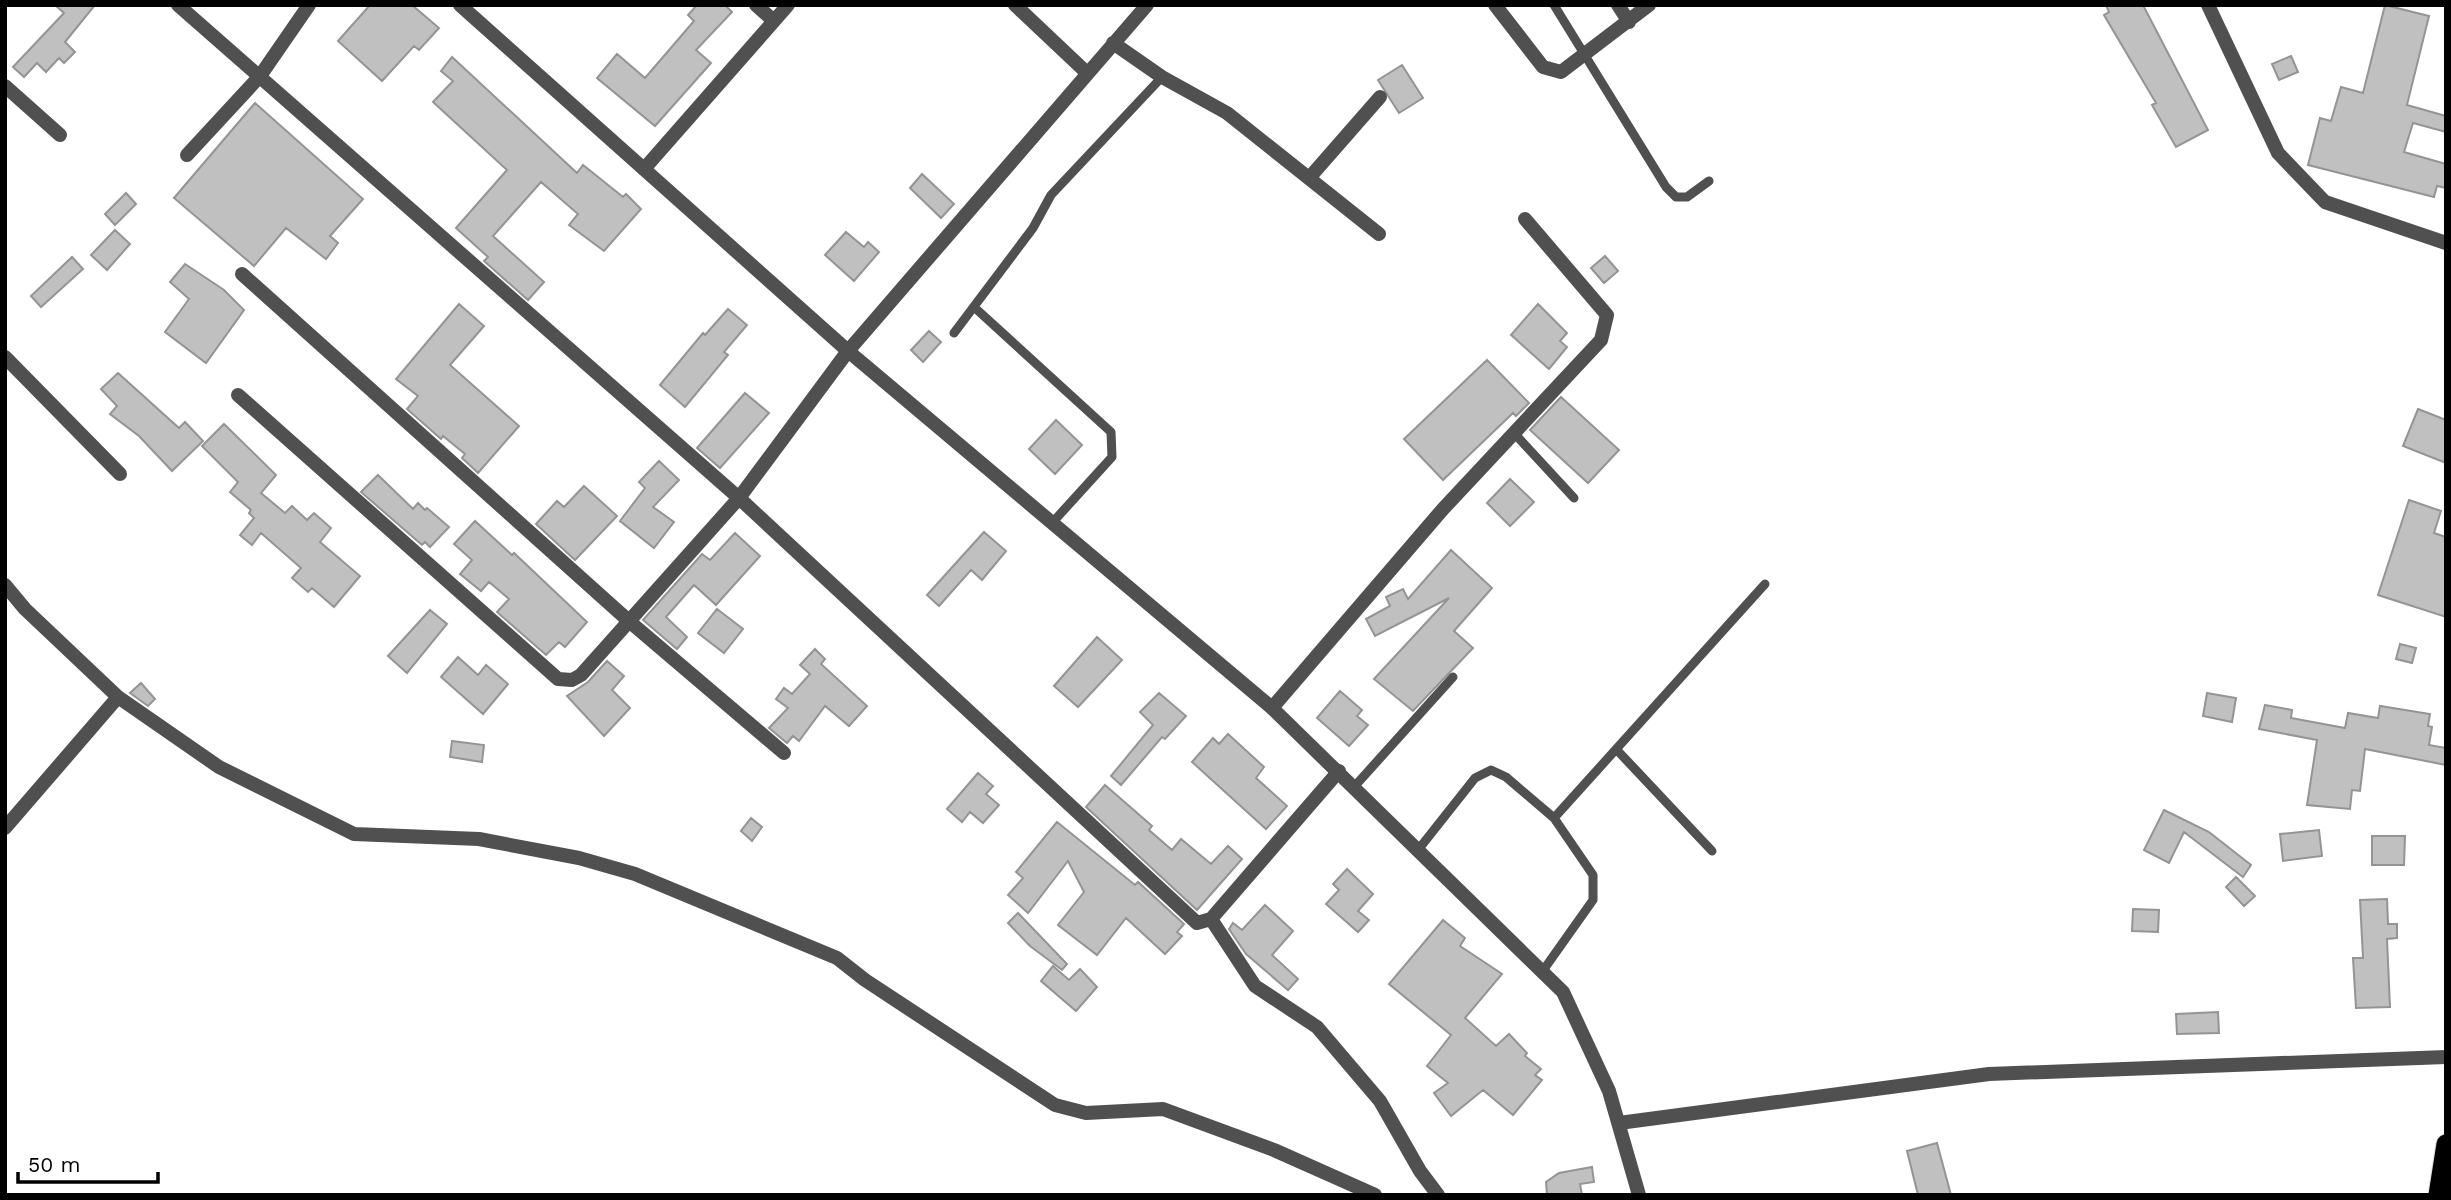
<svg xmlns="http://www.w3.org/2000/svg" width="2451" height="1200" viewBox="0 0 2451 1200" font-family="'Work Sans',sans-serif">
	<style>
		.building { fill: #c0c0c0; stroke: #949494; stroke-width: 2 }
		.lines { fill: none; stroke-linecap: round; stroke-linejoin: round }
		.trunk-casing { stroke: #dbdbdb; stroke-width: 21 }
		.service { stroke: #505050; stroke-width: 9 }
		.minor { stroke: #505050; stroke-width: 14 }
		.tertiary { stroke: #505050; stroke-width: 14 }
		.trunk { stroke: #000; stroke-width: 19 }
	</style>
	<rect width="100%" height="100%" fill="#fff"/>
	<path class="building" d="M55 5H95L65 42 75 52 64 63 59 58 46 72 37 63 24 77 13 67 64 13Z
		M370 5H412L439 28 419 50 414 46 382 81 338 41Z
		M697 5H725L732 12 696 50 711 63 655 126 597 78 617 54 645 78 694 21 688 15Z
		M2106 5H2143L2208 130 2176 147 2152 105 2156 103 2104 15 2109 12Z
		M2385 5 2429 16 2407 105 2446 116V132L2413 123 2404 152 2446 164V188L2437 186 2434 197 2308 165 2320 118 2331 121 2341 87 2363 93Z
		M2291 56 2298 72 2279 80 2272 64Z
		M452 57 577 173 583 165 623 197 626 194 641 209 604 251 569 225 578 214 541 182 493 236 544 282 528 300 484 261 488 257 456 228 507 170 433 102 453 81 441 71Z
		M1402 65 1423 98 1399 113 1378 80Z
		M255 103 363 199 330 236 338 243 326 259 286 228 254 266 174 198Z
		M922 174 954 204 941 218 910 188Z
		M126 193 136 204 115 225 105 214Z
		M115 230 130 244 107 270 91 255Z
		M846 232 864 247 868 242 879 252 854 281 825 255Z
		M1605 256 1618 271 1604 283 1591 268Z
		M72 257 83 269 41 307 31 296Z
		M185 264 224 290 244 310 206 363 165 332 189 299 170 282Z
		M459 304 484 326 450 365 519 426 478 473 462 458 465 454 443 436 441 439 407 409 418 396 396 379Z
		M1538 304 1567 333 1560 341 1567 347 1549 369 1511 335Z
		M728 309 747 325 724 352 728 355 685 407 660 385 703 333 705 335Z
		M929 331 941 342 923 362 911 350Z
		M1487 360 1529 403 1516 416 1513 413 1443 480 1404 439Z
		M118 373 179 428 185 422 203 441 172 471 139 436 110 414 117 406 101 389Z
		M745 393 769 413 720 468 697 448Z
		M1561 397 1619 450 1588 483 1530 430Z
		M2418 409 2446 420V463L2403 446Z
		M1056 420 1082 445 1055 474 1029 449Z
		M224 424 276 475 261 493 285 513 292 506 307 520 314 513 331 528 320 542 360 576 334 607 312 588 308 592 292 578 301 568 261 533 252 545 240 535 254 518 249 513 251 510 230 492 238 482 202 446Z
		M659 461 679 480 653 507 674 522 654 548 620 521 645 488 639 482Z
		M378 475 413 509 418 503 425 510 427 508 449 527 430 547 425 542 422 545 361 492Z
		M1510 479 1534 502 1510 526 1487 503Z
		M584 486 617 516 575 560 536 524 557 501 564 507Z
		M2409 500 2441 511 2434 533 2446 537V617L2378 595Z
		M475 521 512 555 514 553 587 622 565 647 559 642 546 655 497 612 509 599 489 582 481 591 460 574 472 560 454 544Z
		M984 532 1006 551 982 580 971 570 939 606 927 595Z
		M735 533 760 556 716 605 694 585 666 617 687 637 677 649 643 620 702 554 710 560Z
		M1451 550 1492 588 1454 631 1473 648 1413 711 1374 679 1449 598 1375 636 1366 619 1390 606 1386 597 1403 589 1408 599Z
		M717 609 743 629 724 653 698 633Z
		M430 610 447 624 407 673 388 656Z
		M1097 637 1122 660 1078 707 1054 686Z
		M2400 644 2416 648 2412 663 2396 659Z
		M815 649 825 659 821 664 867 706 849 726 825 706 799 741 793 736 787 743 769 728 788 708 776 699 784 688 792 694 810 674 800 665Z
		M458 657 478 675 486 665 508 684 483 714 441 677Z
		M607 661 624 676 612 690 630 708 604 736 567 696 588 682Z
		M141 683 155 699 148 706 130 693Z
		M1340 691 1362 710 1357 716 1368 725 1349 746 1317 718Z
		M1159 693 1186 716 1165 739 1162 737 1121 785 1111 776 1153 725 1140 712Z
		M2207 693 2236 698 2232 722 2203 716Z
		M2265 705 2292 710 2291 718 2345 728 2348 713 2378 718 2380 706 2430 714 2428 726 2432 727 2429 745 2446 748V765L2365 749 2360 791 2352 790 2350 809 2307 805 2317 740 2259 729Z
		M1228 734 1264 767 1256 778 1287 806 1266 829 1192 762 1213 738 1219 744Z
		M452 741 484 745 482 762 450 757Z
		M978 773 993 786 986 794 999 805 983 823 970 812 962 822 947 809Z
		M1105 785 1152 826 1149 830 1172 850 1181 839 1211 864 1228 846 1242 859 1197 910 1086 807Z
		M2164 810 2209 832 2251 865 2243 877 2184 832 2169 863 2144 850Z
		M751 818 762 827 752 841 741 831Z
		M1057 822 1135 885 1138 882 1184 924 1177 932 1182 936 1165 954 1126 918 1097 955 1058 925 1084 892 1068 861 1028 913 1008 895 1023 878 1016 872Z
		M2319 830 2322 856 2283 861 2280 834Z
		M2372 836H2405L2404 865H2372Z
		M1347 869 1373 894 1358 911 1369 920 1358 932 1326 904 1339 890 1333 884Z
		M2236 877 2255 896 2244 906 2226 887Z
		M2387 899 2388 924H2397V938L2387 939 2390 1007 2356 1008 2353 958H2363L2360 900Z
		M1265 905 1293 931 1272 955 1298 979 1288 990 1246 954 1229 929 1233 923 1242 930Z
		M2133 909 2159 910 2158 932 2132 931Z
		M1018 913 1067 964 1062 970 1030 946 1008 923Z
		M1443 920 1465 938 1460 946 1502 974 1465 1018 1496 1046 1509 1034 1527 1053 1525 1056 1541 1069 1535 1075 1542 1080 1513 1115 1483 1090 1451 1116 1434 1093 1448 1083 1427 1066 1451 1035 1389 984Z
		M1053 966 1069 980 1080 969 1097 987 1076 1011 1041 981Z
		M2218 1012 2219 1033 2177 1034 2176 1014Z
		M1937 1143 1951 1195H1918L1907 1151Z
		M1592 1167 1594 1182 1580 1184 1582 1195H1547L1546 1182 1559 1173Z"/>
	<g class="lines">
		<defs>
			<path id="trunk" d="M2438 1195 2446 1144"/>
		</defs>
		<use href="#trunk" class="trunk-casing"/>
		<path class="service" d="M1554 5 1666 187 1676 197H1687L1709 181
			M974 307 1111 432 1112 457 1052 523
			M954 333 1033 228 1051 195 1162 77
			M1514 433 1574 498
			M1616 749 1712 851
			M1354 787 1453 677
			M1554 818 1765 584
			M1418 850 1475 778 1491 770 1506 777 1554 818 1593 875V900L1542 972"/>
		<path class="minor" d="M178 5 739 498 1197 923 1211 919 1339 771
			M756 5 774 21
			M1015 5 1086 72
			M1495 5 1543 67 1561 72 1649 5
			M1618 5 1629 22
			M2208 5 2278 153 2325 202 2446 243
			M1113 43 1162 77 1227 113 1379 234
			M5 86 60 135
			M187 155 260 76 309 5
			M644 169 788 5
			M1310 177 1380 97
			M242 274 630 622 784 753
			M5 357 120 474
			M238 395 558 679 572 680 581 675 739 498 848 351 1147 5
			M5 585 25 609 118 697 219 767 354 834 479 839 579 858 635 874 837 958 865 980 1055 1105 1086 1113 1163 1109 1274 1150 1375 1195
			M1272 708 1443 509 1601 340 1607 315 1525 219
			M5 828 118 697
			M1211 919 1255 986 1317 1027 1380 1101 1420 1171 1438 1195
			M1619 1123 1989 1074 2446 1057"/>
		<path class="tertiary" d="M460 5 848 351 1272 708 1563 992 1609 1091 1639 1195"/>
		<use href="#trunk" class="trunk"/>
	</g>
	<rect width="2451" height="1200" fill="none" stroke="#000000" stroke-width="14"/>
	<path d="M18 1172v10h140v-10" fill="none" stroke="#000000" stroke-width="3.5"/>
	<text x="28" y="1172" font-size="21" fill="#000000" stroke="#ffffff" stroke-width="5" paint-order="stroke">50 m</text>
</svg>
